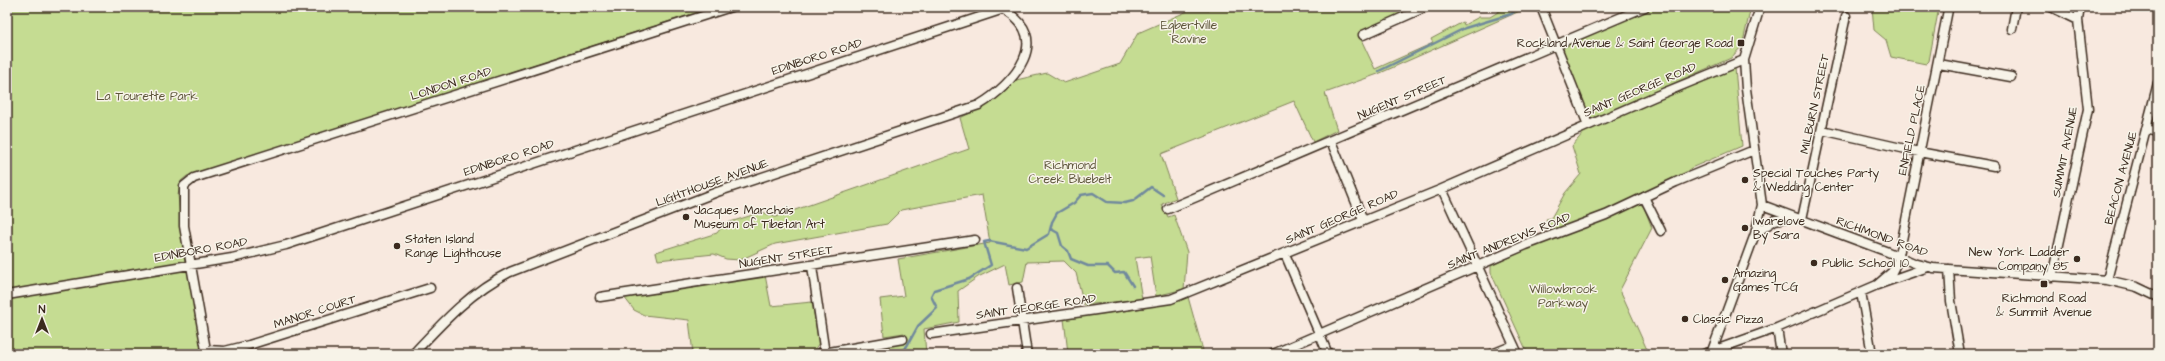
<svg xmlns="http://www.w3.org/2000/svg" width="2165" height="361" viewBox="0 0 2165 361" font-family="'Architects Daughter',sans-serif">
	<style>
		.green { fill: #c5dc92; stroke: #808358 }
		.lines { fill: none; stroke-linecap: round; stroke-linejoin: round }
		.stream { stroke: #70899d; stroke-width: 2.5 }
		.minor-casing { stroke: #3b2a1e; stroke-width: 11 }
		.minor { stroke: #f7f3e8; stroke-width: 8 }
		.poi-dot { fill: #3b2a1e; stroke: #f7f3e8; stroke-width: 1.5 }
		.labels { text-anchor: middle; dominant-baseline: central; stroke-width: 3; stroke-linejoin: round; paint-order: stroke }
		.park-label { font-size: 12px; fill: #5e563b; stroke: #f7f3e8 }
		.poi-label { font-size: 12px; fill: #3b2a1e; stroke: #f7f3e8; text-anchor: start }
		.street-label { font-size: 12px; fill: #3b2a1e; stroke: #f7f3e8 }
	</style>
	<rect width="100%" height="100%" fill="#f8e9df"/>
	<filter id="ink" filterUnits="userSpaceOnUse"><feTurbulence type="fractalNoise" baseFrequency=".025" numOctaves="2"/><feDisplacementMap in="SourceGraphic" scale="8" xChannelSelector="R" yChannelSelector="G"/><feConvolveMatrix kernelMatrix="1 2 1 2 8 2 1 2 1" color-interpolation-filters="sRGB"/></filter>
	<g filter="url(#ink)">
		<path class="green" d="M7 7H714L187 176 181 181 178 195 184 257 190 274 202 354H7Z
			M1212 7H1417L1358 33 1375 69 1433 43 1431 39 1463 22 1464 25 1479 17H1490L1506 7H1529L1378 74 1325 93 1337 130 1313 142 1294 101 1161 154 1176 198 1162 204 1168 217 1174 215 1187 252 1184 289 1156 296 1150 256 1135 258 1142 299 1084 305 1076 273 1064 261 1027 262 1023 282 1009 285 1005 264 978 277 958 291 959 322 924 329 926 354H841L906 343 904 333 884 336 880 299 904 296 898 259 990 243 982 195 901 210 887 224 775 244 740 260 726 259 714 254 658 260 656 252 717 233 724 224 762 212 775 217 969 149 960 118 989 104 1016 80 1047 73 1064 83 1120 64 1138 33 1188 11H1209Z
			M1653 7H1751L1742 46 1731 58 1592 119 1590 118 1562 55 1564 47Z
			M1872 7H1939L1929 61 1926 64 1891 57 1886 40 1874 30Z
			M1735 68 1742 146 1691 168 1686 172 1602 213 1553 231 1546 219 1551 218 1565 193 1581 174 1572 146 1584 132 1595 126 1729 69Z
			M1639 203 1644 207 1652 228 1620 290 1649 354H1528L1491 273V266L1534 246Z
			M765 275 771 306 812 302 819 343 814 350 788 354H693L689 320 644 315 634 310 624 297Z
			M1188 297 1204 354H1063L1068 353 1064 319 1144 308Z"/>
		<g class="lines">
			<path class="stream" d="M1379 71 1465 28 1511 14 1520 7
				M1051 229 1058 233 1062 246 1068 251 1071 259 1088 266H1108L1115 273 1124 272 1133 286
				M899 354 907 346 918 326 937 308 931 296 934 290 969 279 991 265 984 242 989 241 1026 248 1049 234 1052 222 1057 213 1074 203 1081 195 1093 193 1107 202 1125 203 1133 201 1151 187 1163 195"/>
			<defs>
				<path id="minor" d="M1541 7 1588 125
					M2051 7 2078 20
					M2012 29 2016 7
					M1363 35 1426 7
					M1939 64 2011 77
					M2146 129 2158 132
					M1822 130 1919 152 1994 166
					M1331 141 1363 220
					M1442 189 1518 354
					M1644 197 1661 231
					M1762 205 1888 252 1914 263 1933 268 2107 280 2137 287 2158 297
					M1168 209 1645 7
					M1802 219 1846 16
					M1756 233 1775 220 1792 217
					M1285 254 1328 354
					M812 266 825 354
					M1949 269 1951 301 1960 354
					M2052 277 2088 109 2078 20 2080 7
					M2107 280 2158 83
					M1877 285 1892 272 1898 260 1948 10
					M430 288 249 345 225 351 206 350 184 226V186L194 178 731 7
					M1017 288 1027 354
					M1861 292 1872 354
					M7 295 232 258 286 245 1010 7
					M600 297 975 240
					M1777 328 1781 354
					M931 334 1171 299 1442 189 1656 96 1744 60
					M1712 351 1755 234 1762 205 1746 89 1744 60 1760 7
					M413 354C442 323 471 291 510 272L717 192 979 105C1014 84 1055 37 1002 9
					M818 354 903 339
					M1273 354 1526 245 1606 215 1676 182 1754 150
					M1492 354 1514 345
					M1704 354 1777 328 1877 285 1928 267"/>
			</defs>
			<use href="#minor" class="minor-casing"/>
			<use href="#minor" class="minor"/>
		</g>
	</g>
	<g class="poi-dot">
		<rect x="1737" y="39" width="8" height="8" rx="2"/>
		<circle cx="1745" cy="180" r="4"/>
		<circle cx="686" cy="217" r="4"/>
		<circle cx="1745" cy="228" r="4"/>
		<circle cx="397" cy="246" r="4"/>
		<circle cx="2077" cy="259" r="4"/>
		<circle cx="1814" cy="263" r="4"/>
		<circle cx="1725" cy="280" r="4"/>
		<rect x="2040" y="280" width="8" height="8" rx="2"/>
		<circle cx="1685" cy="319" r="4"/>
	</g>
	<g class="labels">
		<g class="park-label">
			<text x="1189" y="25">Egbertville<tspan x="1189" dy="14">Ravine</tspan></text>
			<text x="147" y="96">La Tourette Park</text>
			<text x="1070" y="165">Richmond<tspan x="1070" dy="14">Creek Bluebelt</tspan></text>
			<text x="1563" y="289">Willowbrook<tspan x="1563" dy="14">Parkway</tspan></text>
		</g>
		<g class="poi-label">
			<text x="1733" y="43" text-anchor="end">Rockland Avenue &amp; Saint George Road</text>
			<text x="1753" y="173">Special Touches Party<tspan x="1753" dy="14">&amp; Wedding Center</tspan></text>
			<text x="694" y="210">Jacques Marchais<tspan x="694" dy="14">Museum of Tibetan Art</tspan></text>
			<text x="1753" y="221">Iwarelove<tspan x="1753" dy="14">By Sara</tspan></text>
			<text x="405" y="239">Staten Island<tspan x="405" dy="14">Range Lighthouse</tspan></text>
			<text x="2069" y="252" text-anchor="end">New York Ladder<tspan x="2069" dy="14">Company 85</tspan></text>
			<text x="1822" y="263">Public School 10</text>
			<text x="1733" y="273">Amazing<tspan x="1733" dy="14">Games TCG</tspan></text>
			<text x="2044" y="298" text-anchor="middle">Richmond Road<tspan x="2044" dy="14">&amp; Summit Avenue</tspan></text>
			<text x="1693" y="319">Classic Pizza</text>
		</g>
		<g class="street-label">
			<text transform="translate(817 57) rotate(-18)">EDINBORO ROAD</text>
			<text transform="translate(451 84) rotate(-18)">LONDON ROAD</text>
			<text transform="translate(1640 90) rotate(-23)">SAINT GEORGE ROAD</text>
			<text transform="translate(1402 98) rotate(-23)">NUGENT STREET</text>
			<text transform="translate(1815 104) rotate(-78)">MILBURN STREET</text>
			<text transform="translate(1912 130) rotate(-78)">ENFIELD PLACE</text>
			<text transform="translate(2065 152) rotate(-79)">SUMMIT AVENUE</text>
			<text transform="translate(509 158) rotate(-18)">EDINBORO ROAD</text>
			<text transform="translate(2121 178) rotate(-75)">BEACON AVENUE</text>
			<text transform="translate(712 183) rotate(-20)">LIGHTHOUSE AVENUE</text>
			<text transform="translate(1342 217) rotate(-23)">SAINT GEORGE ROAD</text>
			<text transform="translate(1882 237) rotate(20)">RICHMOND ROAD</text>
			<text transform="translate(1509 241) rotate(-22)">SAINT ANDREWS ROAD</text>
			<text transform="translate(201 250) rotate(-10)">EDINBORO ROAD</text>
			<text transform="translate(786 257) rotate(-9)">NUGENT STREET</text>
			<text transform="translate(1036 307) rotate(-8)">SAINT GEORGE ROAD</text>
			<text transform="translate(315 312) rotate(-18)">MANOR COURT</text>
		</g>
	</g>
	<rect width="2165" height="361" fill="none" stroke="#f7f3e8" stroke-width="24"/>
	<rect x="12" y="12" width="2141" height="337" fill="none" stroke="#3b2a1e" stroke-width="1.5" filter="url(#ink)"/>
	<g transform="translate(42 319)" stroke="#f7f3e8" stroke-width="3" paint-order="stroke">
	<path d="M0-3L7 15L0 10L-7 15Z" fill="#3b2a1e"/>
	<text y="-6" font-size="11" font-weight="bold" text-anchor="middle" fill="#3b2a1e">N</text>
	</g>
</svg>
